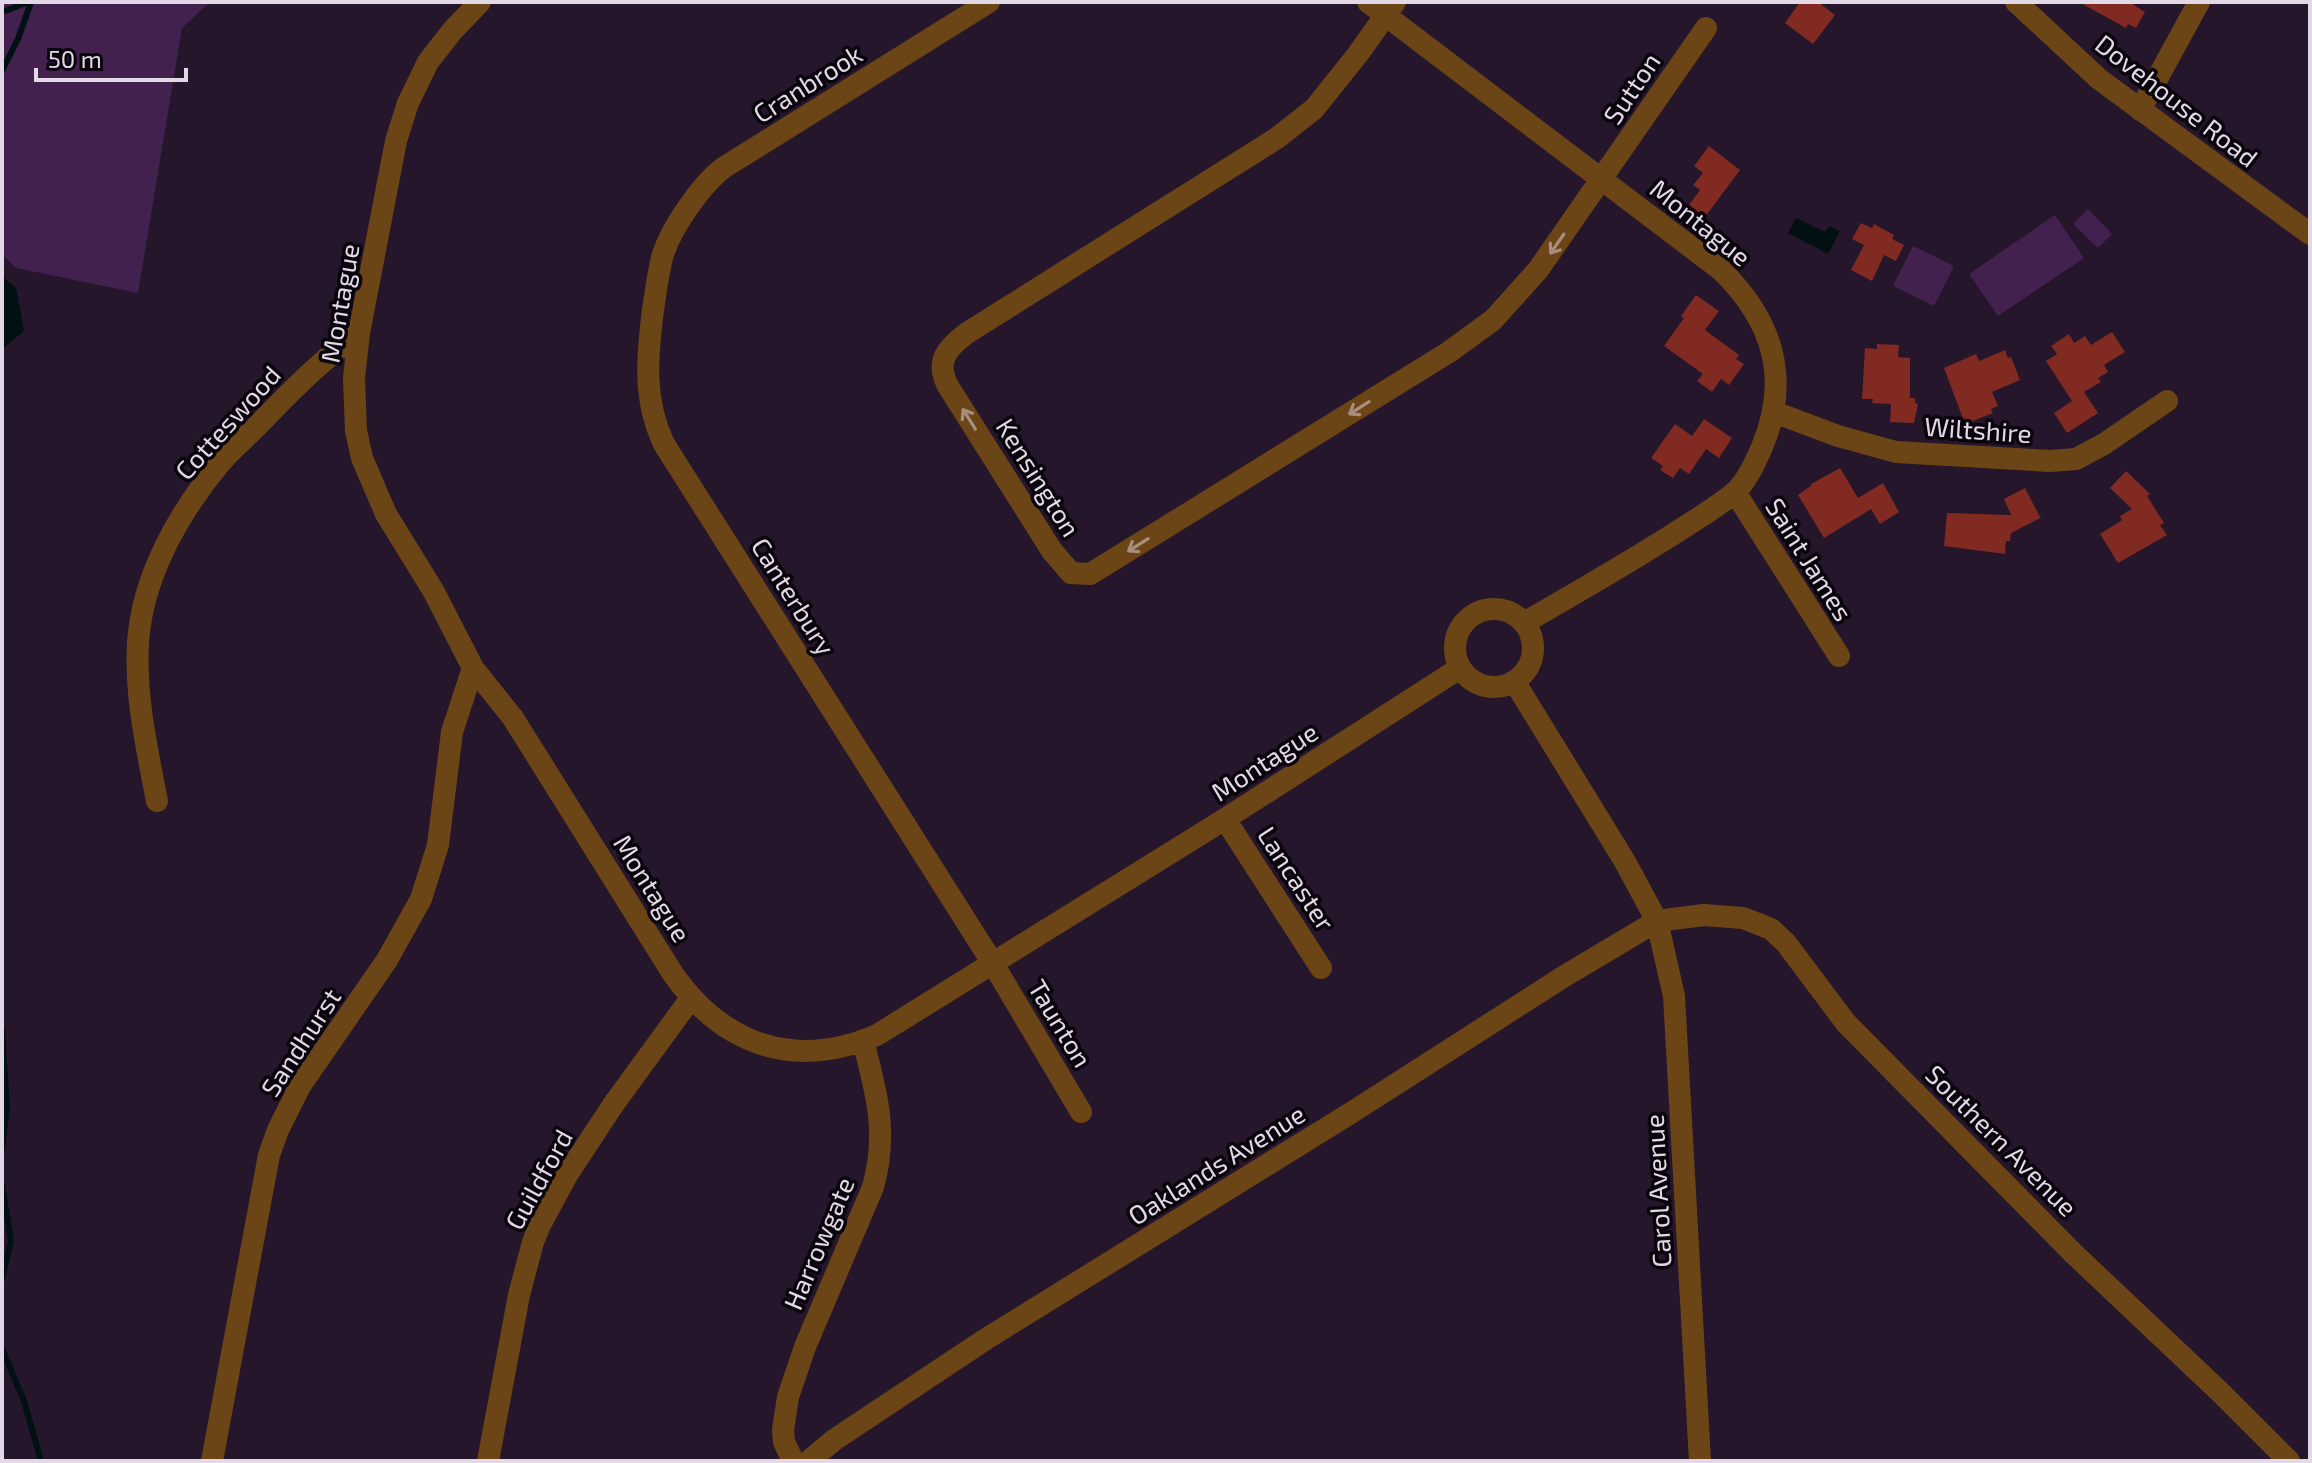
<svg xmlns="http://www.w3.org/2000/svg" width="2312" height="1463" viewBox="0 0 2312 1463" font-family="'Exo 2',sans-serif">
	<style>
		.green { fill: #42214f }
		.water { fill: #011012 }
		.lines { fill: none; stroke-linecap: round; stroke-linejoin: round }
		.stream { stroke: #011012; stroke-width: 6 }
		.building { fill: #802a22 }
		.minor { stroke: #6c4516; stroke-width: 22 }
		.oneway { stroke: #a78e7e }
		.labels { text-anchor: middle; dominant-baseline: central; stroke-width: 7; stroke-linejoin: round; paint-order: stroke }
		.street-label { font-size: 26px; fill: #e2d8e6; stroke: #0a050d }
	</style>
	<rect width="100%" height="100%" fill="#25162b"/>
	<path class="green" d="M2 2H210L182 28 138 293 16 268 2 254Z
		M2088 209 2112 234 2098 248 2073 224Z
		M2055 215 2084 258 1998 316 1969 274Z
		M1913 246 1954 266 1934 306 1893 286Z"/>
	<path class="water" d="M1796 218 1825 232 1829 226 1840 231 1828 254 1788 233Z
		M2 276 16 288 24 331 2 349Z"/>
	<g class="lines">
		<path class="stream" d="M2 12 29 2
			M2 71 18 39 31 2
			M2 1030 7 1108 2 1149
			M2 1185 11 1241 2 1279
			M2 1349 24 1401 41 1461"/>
	</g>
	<path class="building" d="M1800 2H1818L1835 15 1813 44 1785 23Z
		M2079 2H2129L2145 12 2136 28 2128 24 2126 28Z
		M1709 146 1740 170 1705 217 1689 205 1700 190 1693 185 1703 173 1694 166Z
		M1861 223 1872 228 1874 224 1894 235 1892 239 1904 245 1896 261 1884 255 1872 281 1851 270 1864 245 1852 239Z
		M1696 295 1719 311 1705 330 1739 355 1736 359 1744 364 1729 385 1721 379 1712 392 1697 381 1703 374 1664 346 1684 318 1681 316Z
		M2112 332 2125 352 2104 365 2108 372 2098 378 2101 382 2084 392 2098 413 2067 433 2054 413 2072 401 2046 361 2057 354 2051 346 2069 334 2074 343 2085 336 2091 345Z
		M1877 344 1899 345 1898 357 1910 358V398H1915V403L1918 404 1914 423 1890 422 1891 404 1872 403 1873 399H1862L1865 348 1877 349Z
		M2005 350 2008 358 2011 357 2020 380 1992 392 1998 406 1991 409 1993 413 1965 424 1944 368 1976 354 1979 361Z
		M1704 419 1732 438 1719 458 1706 449 1689 474 1680 468 1673 478 1660 470 1663 466 1651 458 1675 424 1692 436Z
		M1840 468 1858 498 1883 483 1899 512 1880 524 1871 509 1824 538 1798 495 1812 485 1811 484Z
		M2126 471 2150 494 2147 496 2164 523 2160 525 2167 535 2118 563 2100 534 2122 520 2120 516 2132 509 2110 488Z
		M2025 488 2040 517H2042L2011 533 2010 541H2006L2005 554 1944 546 1947 513 2011 515 2004 499Z"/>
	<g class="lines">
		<path class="minor" d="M480 2 453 30 428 62 408 103 396 141 359 333 354 378 356 431 362 458 386 514 434 592 473 668 513 718 673 974C724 1046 795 1070 877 1035L1225 819 1460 668
			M989 2 723 168C701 185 672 227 663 254 658 272 656 291 653 310 647 357 643 400 664 444L992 962 1081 1112
			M1368 2 1721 270C1773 321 1791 378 1762 447 1755 463 1746 483 1733 494 1714 509 1692 522 1672 535 1623 566 1574 594 1524 623
			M1395 2 1358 54 1314 109 1277 138 967 333C947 348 935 361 948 386L1052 551 1071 573 1090 574 1100 568 1449 352 1493 320 1538 270 1706 28
			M2016 2 2099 79 2310 234
			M2140 110 2199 2
			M1774 412 1838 436 1896 452 2050 461 2076 459 2104 444 2167 401
			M1735 492 1839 656
			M1455 648a39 39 0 1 1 78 0a39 39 0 1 1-78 0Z
			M1514 681 1624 860 1657 921 1674 996 1700 1461
			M157 801C147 749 135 697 138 643 142 577 179 512 221 462 234 447 250 434 264 419 294 388 324 358 359 333
			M1225 819 1321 968
			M212 1461 269 1155 278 1130 300 1086 387 960 421 899 438 845 452 732 473 668
			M488 1461 519 1295 533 1242 540 1225 567 1175 613 1105 691 998
			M793 1461 784 1442 783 1430 788 1397 805 1347 873 1187C888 1133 877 1094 863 1041
			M809 1461 834 1440 986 1339 1354 1111 1563 977 1657 921 1704 915 1743 918 1771 929 1786 943 1846 1023 2073 1253 2220 1392 2289 1461"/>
	</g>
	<defs><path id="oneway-shaft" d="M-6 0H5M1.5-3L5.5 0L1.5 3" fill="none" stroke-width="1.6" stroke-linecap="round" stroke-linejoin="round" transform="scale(2)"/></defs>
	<g class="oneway">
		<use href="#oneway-shaft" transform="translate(1557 244) rotate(125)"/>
		<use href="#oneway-shaft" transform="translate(1359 408) rotate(148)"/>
		<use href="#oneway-shaft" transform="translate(969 419) rotate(-122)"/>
		<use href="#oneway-shaft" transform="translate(1138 545) rotate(148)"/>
	</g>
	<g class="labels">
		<g class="street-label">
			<text transform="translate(807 83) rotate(-32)">Cranbrook</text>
			<text transform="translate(1631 88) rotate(-56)">Sutton</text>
			<text transform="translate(2177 100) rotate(38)">Dovehouse Road</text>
			<text transform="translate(1701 222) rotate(39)">Montague</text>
			<text transform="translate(339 303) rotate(-80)">Montague</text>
			<text transform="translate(227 422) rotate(-48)">Cotteswood</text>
			<text transform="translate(1978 429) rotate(4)">Wiltshire</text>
			<text transform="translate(1039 477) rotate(58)">Kensington</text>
			<text transform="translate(1810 559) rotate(58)">Saint James</text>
			<text transform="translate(794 596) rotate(58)">Canterbury</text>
			<text transform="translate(1264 761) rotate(-33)">Montague</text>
			<text transform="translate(1297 878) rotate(57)">Lancaster</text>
			<text transform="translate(653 888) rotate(58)">Montague</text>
			<text transform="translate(1061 1023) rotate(59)">Taunton</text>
			<text transform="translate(300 1042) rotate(-57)">Sandhurst</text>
			<text transform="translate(2002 1140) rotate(45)">Southern Avenue</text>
			<text transform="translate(1216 1164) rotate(-32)">Oaklands Avenue</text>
			<text transform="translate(538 1179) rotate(-61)">Guildford</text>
			<text transform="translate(1657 1191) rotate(-93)">Carol Avenue</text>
			<text transform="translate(818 1243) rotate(-67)">Harrowgate</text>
		</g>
	</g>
	<rect width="2312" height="1463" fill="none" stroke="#e2d8e6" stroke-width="8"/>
	<path d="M36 68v12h150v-12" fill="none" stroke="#e2d8e6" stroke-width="4"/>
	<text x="48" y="68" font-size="24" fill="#e2d8e6" stroke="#0a050d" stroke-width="6" paint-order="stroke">50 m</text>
</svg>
